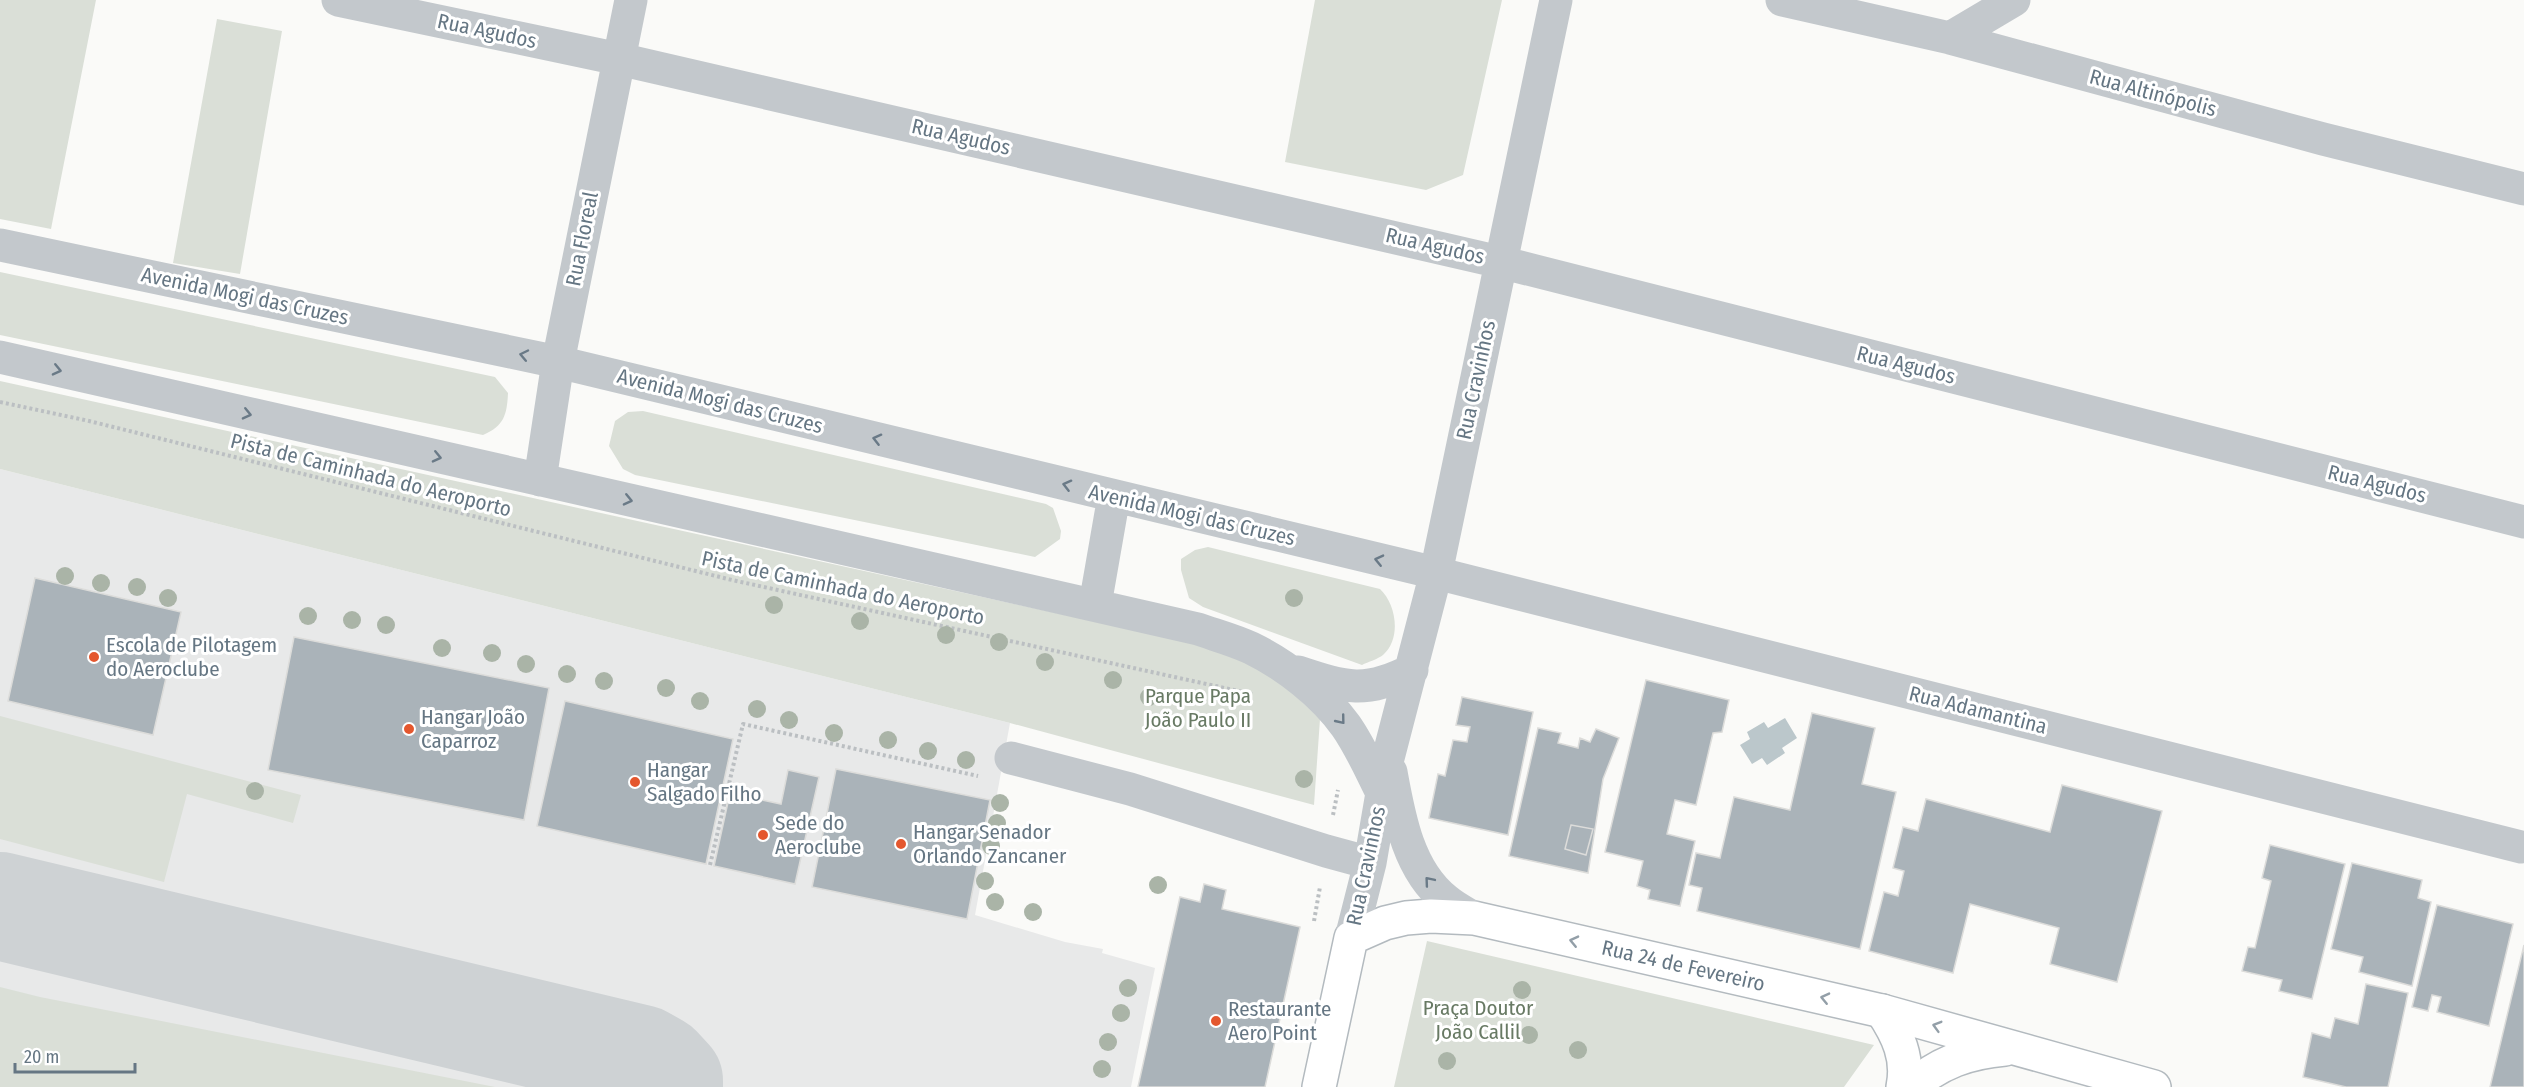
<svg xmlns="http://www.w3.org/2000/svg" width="2524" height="1087" viewBox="0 0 2524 1087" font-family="'Fira Sans Condensed',sans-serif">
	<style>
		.built { fill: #e8e9e9 }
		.green { fill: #dadfd7 }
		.water { fill: #bbc7cb }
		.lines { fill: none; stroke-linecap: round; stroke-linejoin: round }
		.taxiway { stroke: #ced2d4; stroke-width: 108 }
		.building { fill: #aab3b9; stroke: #dcdcda; stroke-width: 1.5 }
		.secondary-casing { stroke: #b3babf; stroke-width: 36 }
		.path { stroke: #bbbfc2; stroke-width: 4; stroke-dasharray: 3 3; stroke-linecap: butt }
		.street { stroke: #c3c8cc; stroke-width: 33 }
		.secondary { stroke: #fff; stroke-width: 33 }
		.tree { fill: #aab4a7 }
		.oneway { stroke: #6a7a87 }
		.oneway2 { stroke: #939fa8 }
		.poi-dot { fill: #e4572e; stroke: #fff; stroke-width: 2 }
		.labels { text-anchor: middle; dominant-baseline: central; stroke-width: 6; stroke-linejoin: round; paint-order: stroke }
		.street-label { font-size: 21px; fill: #657683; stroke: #fff }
		.poi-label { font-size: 21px; fill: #657683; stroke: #fff; text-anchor: start }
		.park-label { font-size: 21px; fill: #687a64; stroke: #fff }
	</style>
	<rect width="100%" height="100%" fill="#fafaf8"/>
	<path class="built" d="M0 469 1010 723 975 915 1065 942 1103 949 1102 953 1155 968 1131 1087H0Z"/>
	<path class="green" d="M0 0H96L51 229 0 219Z
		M1315 0H1502L1463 175 1426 190 1285 162Z
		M217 19 282 31 240 274 173 263Z
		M0 272 495 377 508 393C507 415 504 426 483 435L0 335Z
		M0 381 1220 649 1274 675 1320 719 1314 805 1010 723 0 469Z
		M643 411 1046 504 1053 508 1061 531 1060 539 1035 557 635 475 623 469 609 446 615 421 628 412Z
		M1208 547 1380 589C1396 604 1402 638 1383 655 1378 659 1368 662 1362 665L1203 607 1189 598 1181 570V559L1195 550Z
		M0 716 301 795 293 823 187 794 164 882 0 839Z
		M1427 941 1874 1045 1844 1087H1394Z
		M0 987 40 997 495 1087H0Z"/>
	<path class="water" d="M1785 718 1797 738 1782 748 1785 753 1767 765 1762 758 1752 764 1740 745 1750 739 1747 732 1764 722 1768 728Z"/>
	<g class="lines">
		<path class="taxiway" d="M0 906 641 1059 657 1068 669 1081V1087"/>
	</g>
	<path class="building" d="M35 578 181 612 153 735 8 701Z
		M294 637 549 688 524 820 268 770Z
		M1646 680 1729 700 1722 732 1713 733 1696 805 1675 800 1667 834 1695 841 1680 906 1648 899 1650 890 1637 886 1643 861 1605 852Z
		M1462 697 1533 712 1508 835 1429 818 1438 774 1445 776 1453 740 1467 742 1470 727 1456 725Z
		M565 701 733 739 706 864 537 826Z
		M1812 713 1875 728 1862 784 1896 792 1860 949 1697 911 1702 888 1689 885 1696 853 1720 858 1734 797 1790 810Z
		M1538 728 1561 733 1558 743 1578 748 1580 738 1590 742 1596 729 1619 738 1603 779 1588 873 1509 856Z
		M836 769 990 800 967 919 812 887Z
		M788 770 819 777 795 884 714 866 730 793 781 804Z
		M2062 785 2162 811 2117 982 2050 964 2059 928 1970 904 1953 973 1869 951 1884 892 1898 896 1904 871 1893 868 1903 827 1918 831 1926 799 2050 832Z
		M1571 825 1593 829 1586 855 1565 849Z
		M2270 845 2345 864 2312 999 2279 991 2282 980 2242 971 2248 947 2255 948 2271 881 2262 878Z
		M2352 863 2422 880 2418 898 2431 902 2412 986 2359 972 2363 957 2331 949Z
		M1204 884 1226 890 1222 909 1300 927 1265 1087H1138L1180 897 1200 902Z
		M2437 905 2513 924 2489 1026 2437 1012 2441 997 2432 995 2428 1011 2412 1007Z
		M2524 945V1087H2490Z
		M2366 984 2408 993 2388 1087H2346L2303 1077 2312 1033 2330 1038 2335 1018 2358 1024Z"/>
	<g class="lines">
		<defs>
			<g id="secondary">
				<path d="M1882 1011C1898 1035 1909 1058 1903 1087"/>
				<path id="s1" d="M1319 1087 1351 938 1385 923 1406 918 1431 916 1474 918 1882 1011 2154 1087"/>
				<path d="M1912 1087C1939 1062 1970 1052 2005 1049"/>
			</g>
		</defs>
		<use href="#secondary" class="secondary-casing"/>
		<path class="path" d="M0 402 89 421 732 580 1252 694
			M1333 815 1338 790
			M710 865 743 724 978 776
			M1314 921 1320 887"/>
		<path class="street" d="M338 0 619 59 1500 262 2524 522
			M1782 0 1950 38 2323 139 2524 189
			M1950 38 2014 0
			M0 245 558 362 1436 573 2521 847
			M0 357 1198 629C1215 635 1234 640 1251 648 1286 665 1323 694 1346 726 1360 746 1370 769 1381 791
			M540 480 558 362 631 0
			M1095 605 1114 496
			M1298 672C1346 688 1366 694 1412 670
			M1011 758 1130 789 1326 851 1370 863
			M1391 772C1399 816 1408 870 1446 900 1454 907 1464 912 1474 918
			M1351 938 1370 863 1388 758 1436 573 1556 0"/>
		<use href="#secondary" class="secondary"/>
	</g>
	<g class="tree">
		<circle cx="65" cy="576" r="9"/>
		<circle cx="101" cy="583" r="9"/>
		<circle cx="137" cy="587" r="9"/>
		<circle cx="168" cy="598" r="9"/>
		<circle cx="1294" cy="598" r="9"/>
		<circle cx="774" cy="605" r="9"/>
		<circle cx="308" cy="616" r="9"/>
		<circle cx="352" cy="620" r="9"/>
		<circle cx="860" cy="621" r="9"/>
		<circle cx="386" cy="625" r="9"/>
		<circle cx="946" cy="635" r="9"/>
		<circle cx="999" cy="642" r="9"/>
		<circle cx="442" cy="648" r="9"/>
		<circle cx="492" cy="653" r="9"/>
		<circle cx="1045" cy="662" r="9"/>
		<circle cx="526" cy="664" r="9"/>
		<circle cx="567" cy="674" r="9"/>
		<circle cx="1113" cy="680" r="9"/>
		<circle cx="604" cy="681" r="9"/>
		<circle cx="666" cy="688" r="9"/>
		<circle cx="1149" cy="697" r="9"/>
		<circle cx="700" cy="701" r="9"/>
		<circle cx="757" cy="709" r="9"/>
		<circle cx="789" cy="720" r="9"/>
		<circle cx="834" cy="733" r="9"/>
		<circle cx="888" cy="740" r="9"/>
		<circle cx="928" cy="751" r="9"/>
		<circle cx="966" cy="760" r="9"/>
		<circle cx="1304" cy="779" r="9"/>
		<circle cx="255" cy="791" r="9"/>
		<circle cx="1000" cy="803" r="9"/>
		<circle cx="997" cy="823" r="9"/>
		<circle cx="991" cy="846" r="9"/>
		<circle cx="985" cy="881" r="9"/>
		<circle cx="1158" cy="885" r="9"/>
		<circle cx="995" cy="902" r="9"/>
		<circle cx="1033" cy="912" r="9"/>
		<circle cx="1128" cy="988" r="9"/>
		<circle cx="1522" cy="990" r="9"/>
		<circle cx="1121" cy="1013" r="9"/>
		<circle cx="1529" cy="1035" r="9"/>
		<circle cx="1108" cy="1042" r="9"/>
		<circle cx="1578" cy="1050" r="9"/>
		<circle cx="1447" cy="1061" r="9"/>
		<circle cx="1102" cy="1069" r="9"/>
	</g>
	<defs><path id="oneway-chevron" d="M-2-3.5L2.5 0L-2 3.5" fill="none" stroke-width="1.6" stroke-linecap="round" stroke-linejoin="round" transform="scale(1.5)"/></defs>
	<g class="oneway">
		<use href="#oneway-chevron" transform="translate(524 355) rotate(-168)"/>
		<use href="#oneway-chevron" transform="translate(57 370) rotate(13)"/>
		<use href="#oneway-chevron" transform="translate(247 414) rotate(13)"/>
		<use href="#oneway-chevron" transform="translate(877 439) rotate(-166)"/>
		<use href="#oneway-chevron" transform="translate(437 457) rotate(13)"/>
		<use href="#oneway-chevron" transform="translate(1067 485) rotate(-166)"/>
		<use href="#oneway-chevron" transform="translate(628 500) rotate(13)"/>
		<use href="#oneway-chevron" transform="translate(1379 560) rotate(-167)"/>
		<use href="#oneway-chevron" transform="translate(1341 720) rotate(51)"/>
		<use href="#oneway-chevron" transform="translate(1429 881) rotate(-130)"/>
	</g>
	<g class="oneway2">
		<use href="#oneway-chevron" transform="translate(1574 941) rotate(-167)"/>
		<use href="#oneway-chevron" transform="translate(1825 998) rotate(-167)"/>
		<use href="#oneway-chevron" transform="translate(1937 1026) rotate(-164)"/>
	</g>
	<g class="poi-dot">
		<circle cx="94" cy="657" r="6"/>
		<circle cx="409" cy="729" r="6"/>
		<circle cx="635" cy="782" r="6"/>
		<circle cx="763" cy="835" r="6"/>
		<circle cx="901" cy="844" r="6"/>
		<circle cx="1216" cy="1021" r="6"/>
	</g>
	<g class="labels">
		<g class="street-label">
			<text transform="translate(487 31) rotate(12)">Rua Agudos</text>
			<text transform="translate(2153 93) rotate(15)">Rua Altinópolis</text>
			<text transform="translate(961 137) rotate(13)">Rua Agudos</text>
			<text transform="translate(582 239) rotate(-79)">Rua Floreal</text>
			<text transform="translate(1435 246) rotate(13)">Rua Agudos</text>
			<text transform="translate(245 296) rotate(12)">Avenida Mogi das Cruzes</text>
			<text transform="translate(1906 365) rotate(14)">Rua Agudos</text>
			<text transform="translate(1476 380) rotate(-78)">Rua Cravinhos</text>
			<text transform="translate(720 401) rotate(14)">Avenida Mogi das Cruzes</text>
			<text transform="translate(371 475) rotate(14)">Pista de Caminhada do Aeroporto</text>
			<text transform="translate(2377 484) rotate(14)">Rua Agudos</text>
			<text transform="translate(1192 515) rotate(13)">Avenida Mogi das Cruzes</text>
			<text transform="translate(843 588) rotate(12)">Pista de Caminhada do Aeroporto</text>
			<text transform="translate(1978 710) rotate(14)">Rua Adamantina</text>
			<text transform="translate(1366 866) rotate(-78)">Rua Cravinhos</text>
			<text stroke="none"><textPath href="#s1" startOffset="494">Rua 24 de Fevereiro</textPath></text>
		</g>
		<g class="poi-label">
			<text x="106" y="645">Escola de Pilotagem<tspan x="106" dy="24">do Aeroclube</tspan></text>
			<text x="421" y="717">Hangar João<tspan x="421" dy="24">Caparroz</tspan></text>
			<text x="647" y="770">Hangar<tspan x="647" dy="24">Salgado Filho</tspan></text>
			<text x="775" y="823">Sede do<tspan x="775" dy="24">Aeroclube</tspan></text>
			<text x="913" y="832">Hangar Senador<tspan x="913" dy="24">Orlando Zancaner</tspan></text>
			<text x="1228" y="1009">Restaurante<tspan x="1228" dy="24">Aero Point</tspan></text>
		</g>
		<g class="park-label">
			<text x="1198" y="696">Parque Papa<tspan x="1198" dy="24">João Paulo II</tspan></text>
			<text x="1478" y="1008">Praça Doutor<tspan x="1478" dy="24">João Callil</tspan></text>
		</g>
	</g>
	<path d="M15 1063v9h120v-9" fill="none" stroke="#657683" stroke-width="3"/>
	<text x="24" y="1063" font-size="18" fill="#657683" stroke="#ffffff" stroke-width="4.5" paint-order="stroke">20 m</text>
</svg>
